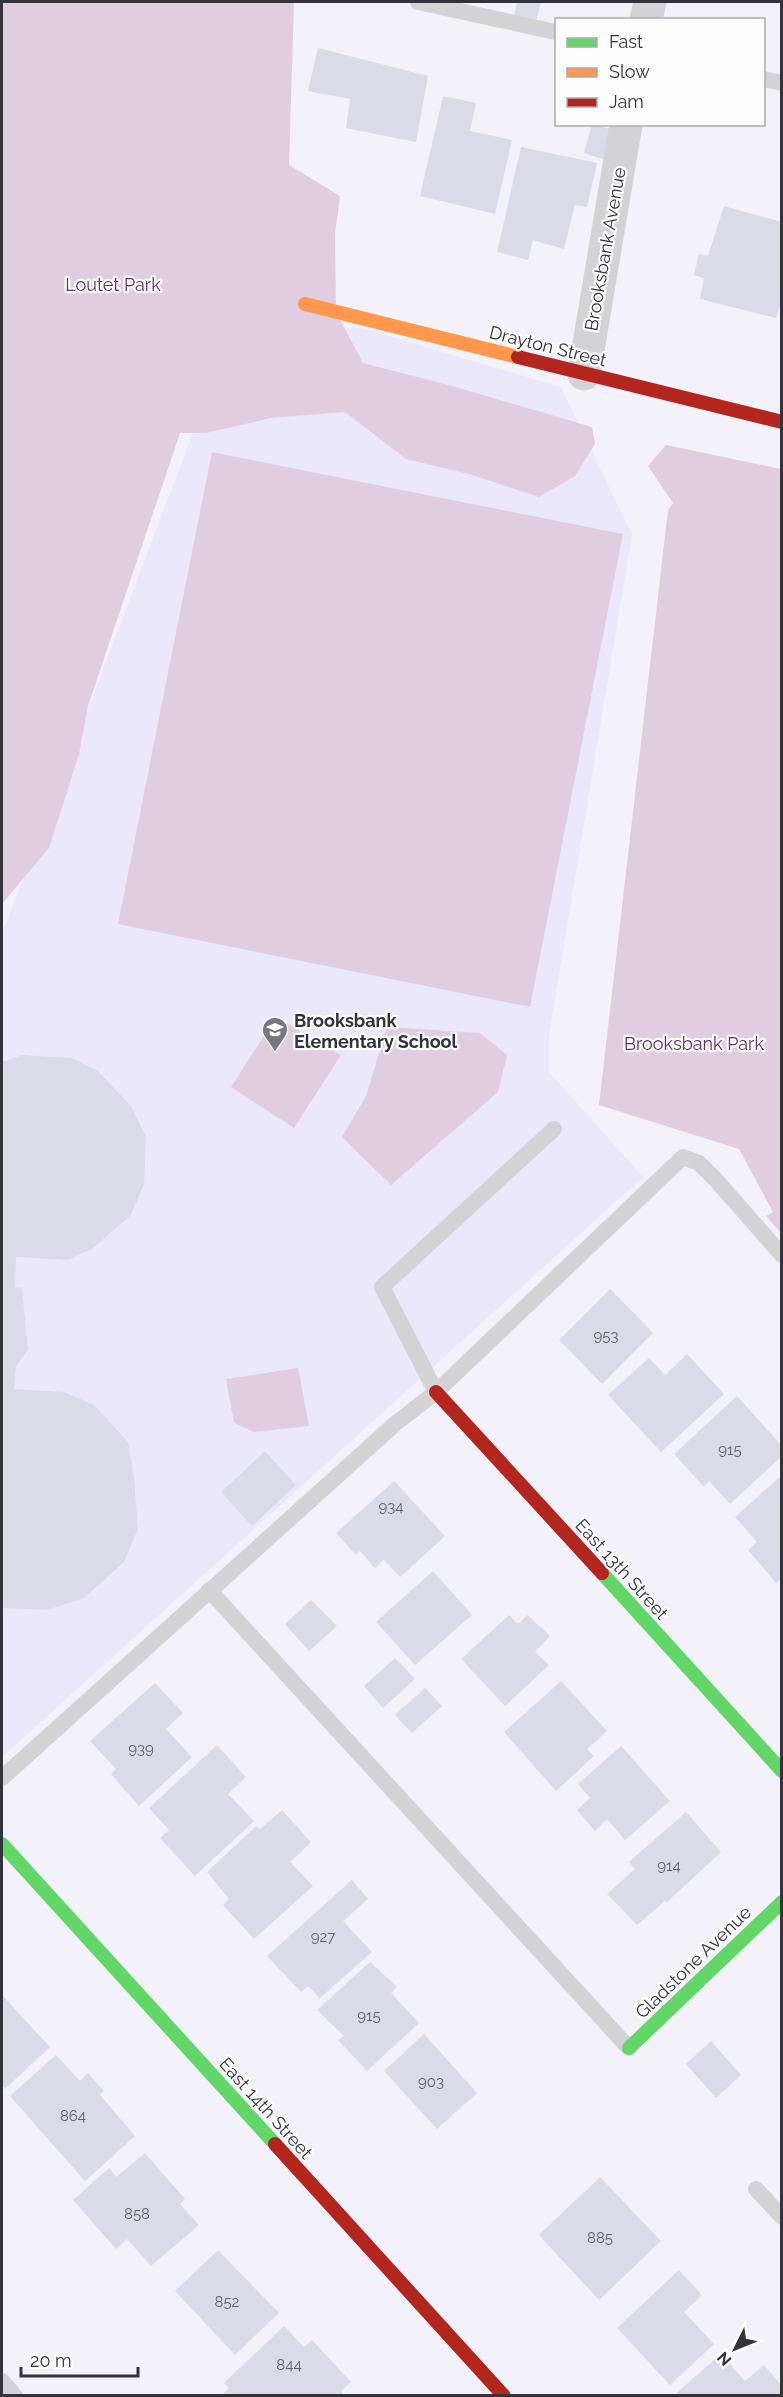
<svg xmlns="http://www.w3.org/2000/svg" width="783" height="2397" viewBox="0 0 783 2397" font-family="Raleway,sans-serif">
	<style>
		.built { fill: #ece8fc }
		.green { fill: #e1cde0 }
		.building { fill: #dadbe9 }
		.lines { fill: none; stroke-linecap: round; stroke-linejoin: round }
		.lane { stroke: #d3d3d5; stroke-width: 16 }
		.street { stroke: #d3d3d5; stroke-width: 33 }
		.fast { stroke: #63d668; stroke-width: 14 }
		.slow { stroke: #ff974d; stroke-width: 14 }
		.jam { stroke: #b3261e; stroke-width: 14 }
		.labels { text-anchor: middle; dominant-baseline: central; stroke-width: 4.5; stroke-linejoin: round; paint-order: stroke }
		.number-label { font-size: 15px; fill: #5f5e68 }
		.street-label { font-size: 18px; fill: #34323a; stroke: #fdfdfd }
		.park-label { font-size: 18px; fill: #6b2d63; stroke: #fdfdfd }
		.poi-label { font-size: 18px; font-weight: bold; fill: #34323a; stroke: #fdfdfd; text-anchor: start }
	</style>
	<rect width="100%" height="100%" fill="#f3f1fa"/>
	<path class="built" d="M362 328 561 387 632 535 549 1034V1072L643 1177 2 1757V931L6 924 232 331Z"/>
	<path class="green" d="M2 2H294L289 165 340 196 335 234 336 312 363 363 456 387 592 427 595 444 575 476 539 497 469 474 406 459 345 412 271 418 206 433H180L88 706 79 754 49 848 2 904Z
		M666 445 781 469V1233L766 1216 773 1212 739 1149 599 1105 668 510 673 503 648 466Z
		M212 452 623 534 530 1007 118 924Z
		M276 1017 341 1055 294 1128 231 1087Z
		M387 1027 480 1033 507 1055 498 1092 391 1185 342 1137 366 1096Z
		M298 1368 309 1426 254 1432 234 1423 226 1379Z"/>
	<path class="building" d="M517 2H541L536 21 514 15Z
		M318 48 428 76 416 142 346 128 350 99 308 91Z
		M443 96 476 103 470 131 512 140 495 214 420 196Z
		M592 124 614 130 605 160 584 153Z
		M521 147 597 163 587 207 575 205 564 249 533 240 528 260 497 252Z
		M724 206 782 222V300L776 318 700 299 704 278 694 275 699 254 708 256Z
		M22 1055 72 1058 98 1071 131 1106 146 1137 144 1184 131 1215 92 1249 67 1260 16 1257 15 1287 22 1288 28 1350 16 1366 14 1389 64 1392 94 1405 128 1442 134 1478 138 1529 124 1562 84 1598 47 1610 2 1608V1062Z
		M610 1289 653 1333 602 1384 559 1340Z
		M687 1354 724 1394 661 1452 608 1395 649 1358 665 1375Z
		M737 1396 782 1446V1456L730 1504 709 1481 704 1487 674 1454Z
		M265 1451 296 1485 252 1526 221 1492Z
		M782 1475V1578L776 1583 748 1550 757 1542 735 1517Z
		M394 1481 445 1536 400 1577 384 1560 375 1568 360 1551 356 1555 336 1533Z
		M433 1571 472 1615 415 1665 376 1622Z
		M311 1600 337 1626 309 1651 285 1624Z
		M509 1615 518 1624 527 1615 550 1636 535 1652 549 1665 505 1706 461 1659Z
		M395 1658 415 1679 383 1708 364 1686Z
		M561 1681 607 1731 587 1749 594 1756 556 1791 504 1732Z
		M155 1683 183 1713 166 1729 192 1757 139 1806 111 1774 116 1769 90 1741Z
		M425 1688 442 1706 412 1733 395 1715Z
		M217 1745 246 1777 228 1794 254 1821 195 1876 160 1838 169 1830 149 1808Z
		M621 1746 670 1801 625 1840 607 1819 595 1831 577 1810 590 1798 578 1784Z
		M282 1810 311 1842 290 1862 313 1886 254 1939 223 1905 229 1899 207 1872 256 1826 260 1829Z
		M686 1812 721 1852 666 1903 665 1901 637 1925 607 1894 635 1869 629 1862Z
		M352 1880 368 1899 343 1921 372 1952 320 1998 308 1986 301 1992 267 1956Z
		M370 1962 397 1987 391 1993 419 2023 367 2071 338 2040 344 2036 317 2010Z
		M2 1995 50 2047 5 2089 2 2085Z
		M424 2034 477 2093 437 2129 384 2071Z
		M711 2041 741 2075 716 2098 686 2064Z
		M56 2055 80 2081 88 2073 104 2091 100 2095 135 2136 85 2181 10 2096Z
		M145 2153 185 2199 180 2204 199 2225 151 2266 127 2239 116 2249 73 2200 109 2168 116 2177Z
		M600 2177 661 2241 599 2300 539 2235Z
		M218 2250 279 2313 235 2355 175 2291Z
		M679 2270 702 2295 684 2312 714 2344 670 2385 617 2328Z
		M284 2326 304 2347 312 2340 351 2382 341 2391 345 2396H221L229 2388 224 2383Z
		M721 2354 745 2381 764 2365 782 2386V2396H673Z"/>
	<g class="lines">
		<path class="lane" d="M418 2 556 32
			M764 79 782 83
			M436 1392 382 1287 554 1129
			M209 1590 629 2048
			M2 1778 395 1424 436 1392 683 1157 699 1163 716 1180 782 1255
			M756 2189 782 2217
			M2 2381 15 2396"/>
		<path class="street" d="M646 20 650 2
			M584 374 626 124"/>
		<path class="fast" d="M602 1573 782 1771
			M2 1844 275 2144
			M629 2048 782 1902"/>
		<path class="slow" d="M305 304 518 357"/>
		<path class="jam" d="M518 357 782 422
			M436 1392 602 1573
			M275 2144 504 2396"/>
	</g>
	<defs>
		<symbol id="school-pin" viewBox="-11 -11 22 30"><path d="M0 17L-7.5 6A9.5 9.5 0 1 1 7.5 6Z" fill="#77757d" stroke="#fdfdfd"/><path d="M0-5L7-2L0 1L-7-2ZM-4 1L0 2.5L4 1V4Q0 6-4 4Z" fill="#fff"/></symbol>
	</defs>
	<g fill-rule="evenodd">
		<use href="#school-pin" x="260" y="1015" width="30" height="40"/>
	</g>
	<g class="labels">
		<g class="number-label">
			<text x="606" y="1336">953</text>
			<text x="730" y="1450">915</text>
			<text x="391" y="1507">934</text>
			<text x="141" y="1749">939</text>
			<text x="669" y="1866">914</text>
			<text x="323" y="1937">927</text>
			<text x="369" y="2016">915</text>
			<text x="431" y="2082">903</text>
			<text x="73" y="2116">864</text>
			<text x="137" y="2214">858</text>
			<text x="600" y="2238">885</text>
			<text x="227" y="2302">852</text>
			<text x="289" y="2365">844</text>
		</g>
		<g class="street-label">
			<text transform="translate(605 249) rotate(-80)">Brooksbank Avenue</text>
			<text transform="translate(548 346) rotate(14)">Drayton Street</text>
			<text transform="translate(622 1569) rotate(48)">East 13th Street</text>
			<text transform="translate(693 1962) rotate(-44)">Gladstone Avenue</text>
			<text transform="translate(266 2108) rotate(48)">East 14th Street</text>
		</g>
		<g class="park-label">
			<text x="113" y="284">Loutet Park</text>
			<text x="694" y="1043">Brooksbank Park</text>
		</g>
		<g class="poi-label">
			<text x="294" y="1020">Brooksbank<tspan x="294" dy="21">Elementary School</tspan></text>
		</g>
	</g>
	<rect width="783" height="2397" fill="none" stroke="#34323a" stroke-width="6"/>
	<rect x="555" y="18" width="210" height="108" fill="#fdfdfd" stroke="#adacaf" stroke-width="1.5"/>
	<rect x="567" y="38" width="30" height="9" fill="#63d668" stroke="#adacaf" stroke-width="1.5"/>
	<text x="609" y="48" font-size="18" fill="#34323a">Fast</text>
	<rect x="567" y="68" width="30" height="9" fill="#ff974d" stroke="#adacaf" stroke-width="1.5"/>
	<text x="609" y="78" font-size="18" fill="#34323a">Slow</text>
	<rect x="567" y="98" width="30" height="9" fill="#b3261e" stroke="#adacaf" stroke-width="1.5"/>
	<text x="609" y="108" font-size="18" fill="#34323a">Jam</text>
	<g transform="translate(735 2349) rotate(227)" stroke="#fdfdfd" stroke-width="4.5" paint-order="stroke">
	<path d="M0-4.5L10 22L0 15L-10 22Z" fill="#34323a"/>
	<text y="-9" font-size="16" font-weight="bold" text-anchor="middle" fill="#34323a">N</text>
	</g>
	<path d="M21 2367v9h117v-9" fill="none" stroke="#34323a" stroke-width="3"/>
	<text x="30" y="2367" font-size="18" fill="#34323a" stroke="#fdfdfd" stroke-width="4.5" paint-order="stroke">20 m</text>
</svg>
